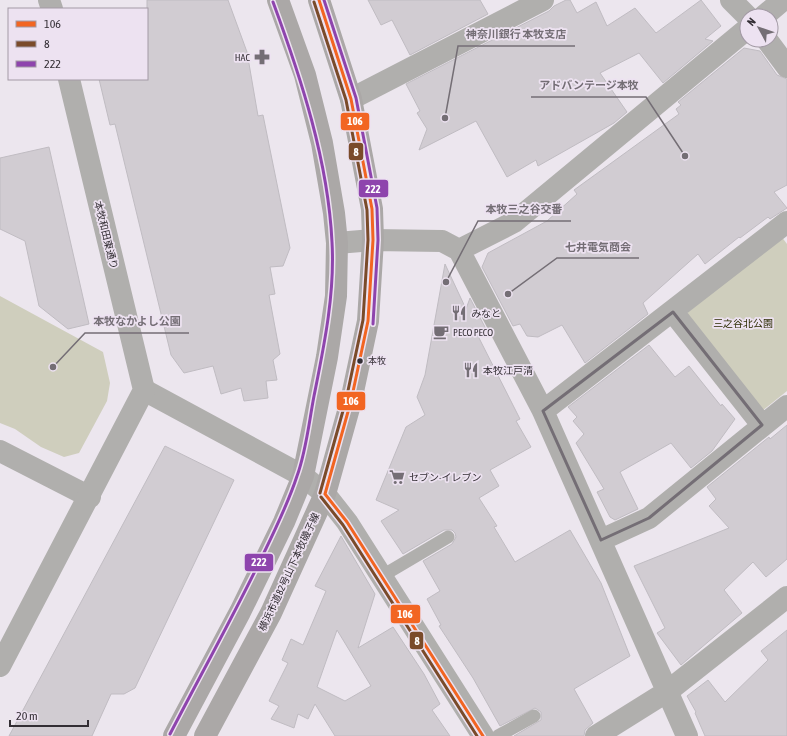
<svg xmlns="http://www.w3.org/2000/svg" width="787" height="736" viewBox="0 0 787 736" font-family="'Asap Condensed','Noto Sans JP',sans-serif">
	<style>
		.green { fill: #cfcebd }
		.building { fill: #d1ccd2; stroke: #c0bcc2; fill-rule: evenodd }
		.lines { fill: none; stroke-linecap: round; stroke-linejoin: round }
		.service { stroke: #b0afad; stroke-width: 13 }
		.minor { stroke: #b0afad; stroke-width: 22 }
		.tertiary { stroke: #b0afad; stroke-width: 22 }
		.primary { stroke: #aba8a7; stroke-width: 22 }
		.bus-1-casing { stroke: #ede2f1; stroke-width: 6 }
		.bus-2-casing { stroke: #ede2f1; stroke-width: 6 }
		.bus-3-casing { stroke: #ede2f1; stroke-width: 6 }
		.bus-1 { stroke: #f26522; stroke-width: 3 }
		.bus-2 { stroke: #7a4b2a; stroke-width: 3 }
		.bus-3 { stroke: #8e44ad; stroke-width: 3 }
		.marked { fill: none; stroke: #746e75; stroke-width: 3; stroke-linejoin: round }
		.bus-dot { fill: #332e34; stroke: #ede2f1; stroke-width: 1.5 }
		.labels { text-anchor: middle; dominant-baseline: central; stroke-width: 3.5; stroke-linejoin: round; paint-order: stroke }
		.bus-label { font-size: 9px; fill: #332e34; stroke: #ede2f1; text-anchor: start }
		.poi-label { font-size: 10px; fill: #332e34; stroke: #ede2f1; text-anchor: start }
		.street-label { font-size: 10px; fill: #332e34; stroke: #ede2f1 }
		.park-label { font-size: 10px; fill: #2b2b01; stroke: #ede2f1 }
		.leader { fill: none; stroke: #746e75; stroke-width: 1.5 }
		.callout-dot { fill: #746e75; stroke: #ede2f1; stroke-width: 1.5 }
		.callout-label { font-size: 11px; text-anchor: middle; font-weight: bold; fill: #746e75; stroke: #ede2f1; stroke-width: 3.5; stroke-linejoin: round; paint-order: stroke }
		.line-badge { stroke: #ede2f1; stroke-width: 1.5 }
		.badge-label { font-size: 11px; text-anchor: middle; font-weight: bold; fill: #fff }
	</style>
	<rect width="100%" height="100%" fill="#ece6ee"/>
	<path class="green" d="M781 236 787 244V391L762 411 687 323 688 312Z
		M0 296 103 352 110 383 107 401 79 453 64 457 41 447 15 429 0 423Z"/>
	<path class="building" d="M147 0H228L247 52 258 116 263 115 290 248 283 266 270 267 275 294 269 295 280 354 273 360 277 380 266 381 268 398 244 401 241 388 221 394 213 366 184 373 171 355 115 124 110 125 99 79H147Z
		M368 0H480L488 14 410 55 392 20 381 25Z
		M566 0H570L577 13 596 2 607 26 635 8 656 33 701 0 721 26 705 39 713 41 663 83 639 53 600 73 627 112 614 123 538 166 536 160 507 177 476 121 419 150 427 129 417 113 420 111 406 84 549 11 554 6Z
		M744 48 760 51 777 75 787 79V185L774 192 787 208 770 219 768 217 740 238 739 237 705 264 698 254 643 303 648 314 585 363 562 325 538 337 527 336 520 324 513 326 482 267 488 253 547 221 577 194 574 190 679 114 676 109 681 105 678 102Z
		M49 147 89 324 68 329 39 306 25 241 0 229V158Z
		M445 264 466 309 470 298 487 331 477 334 520 419 516 421 531 447 490 470 499 486 479 498 497 526 494 527 515 562 570 530 601 583 630 656 574 689 593 723 585 730 584 736H514L541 720V712L535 708 500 726 473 678 439 626 441 625 427 599 440 591 423 561 452 544 456 537 455 533 452 530H444L403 554 381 521 399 510 376 500 406 427 425 415 417 397 425 375Z
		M649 345 675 377 689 366 721 406 722 404 735 419 712 451 691 468 671 443 620 472 638 509 615 520 610 517 597 492 604 489 576 443 584 434 573 421 577 417 568 407Z
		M787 425V559L766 577 753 562 724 590 742 613 681 665 657 633 665 628 634 566 729 528 709 506 716 499 707 487 769 437 770 439Z
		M165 446 234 480 135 688 124 694H111L92 736H9Z
		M341 536 375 594 358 648 393 627 424 674 440 704 432 710 450 736H335L315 704 308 719 298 714 294 728 271 719 279 706 269 701 288 663 282 660 291 639 303 645 326 591 315 586ZM337 630 371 686 345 701 317 687Z
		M787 630V736H705L695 713 696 712 687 696 708 680 725 702 768 660 761 651Z"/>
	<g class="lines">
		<path class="service" d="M382 576 448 537
			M498 736 534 716"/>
		<path class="minor" d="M731 0 747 16
			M764 16 783 0
			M767 40 787 67
			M351 99 543 0
			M337 243 373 240 442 241 459 250 543 411 687 736
			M459 250 514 222 747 29
			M673 312 762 425
			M144 390 303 476 325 494
			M543 411 787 222
			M0 451 90 497
			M601 540 649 518 787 406
			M596 736 668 691 787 597"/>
		<path class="tertiary" d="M49 0 52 9
			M325 494 347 522 483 736
			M0 666 144 390 69 79"/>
		<path class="primary" d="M174 736 240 612 284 522 303 476 327 357 336 296 337 243 334 213 322 143 305 75 278 0
			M205 736 271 613 325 494 351 401 368 321 373 240 372 209 351 99 319 0"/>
		<defs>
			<path id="bus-1" d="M319 0 351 99 372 209 373 240 368 321 351 401 325 494
				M325 494 347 522 483 736"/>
			<path id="bus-2" d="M314 2 346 100 367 210 368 240 363 320 346 400 320 493
				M321 497 343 525 477 736"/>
			<path id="bus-3" d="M324 0 356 98 377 208 378 240 373 324
				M170 734C199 678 230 622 258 565 272 536 287 507 297 476 306 452 309 422 314 396 324 346 335 294 332 242 328 160 301 78 273 2"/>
		</defs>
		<use href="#bus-1" class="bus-1-casing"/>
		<use href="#bus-2" class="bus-2-casing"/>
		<use href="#bus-3" class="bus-3-casing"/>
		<use href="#bus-1" class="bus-1"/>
		<use href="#bus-2" class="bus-2"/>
		<use href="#bus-3" class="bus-3"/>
	</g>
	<path class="marked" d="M673 312 762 425 649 518 601 540 543 411Z"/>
	<defs>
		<symbol id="pharmacy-bare" viewBox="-9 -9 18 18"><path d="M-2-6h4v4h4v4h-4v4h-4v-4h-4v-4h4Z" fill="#746e75" stroke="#ede2f1" stroke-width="2.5" paint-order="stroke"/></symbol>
		<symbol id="restaurant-bare" viewBox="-9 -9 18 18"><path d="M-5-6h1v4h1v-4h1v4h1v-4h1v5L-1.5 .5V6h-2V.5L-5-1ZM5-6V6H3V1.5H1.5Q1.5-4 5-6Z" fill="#746e75" stroke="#ede2f1" stroke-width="2.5" paint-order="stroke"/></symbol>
		<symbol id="cafe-bare" viewBox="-9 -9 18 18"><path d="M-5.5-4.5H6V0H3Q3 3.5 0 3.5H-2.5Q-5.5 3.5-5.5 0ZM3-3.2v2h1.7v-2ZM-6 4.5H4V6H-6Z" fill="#746e75" stroke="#ede2f1" stroke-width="2.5" paint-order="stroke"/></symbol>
		<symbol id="supermarket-bare" viewBox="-9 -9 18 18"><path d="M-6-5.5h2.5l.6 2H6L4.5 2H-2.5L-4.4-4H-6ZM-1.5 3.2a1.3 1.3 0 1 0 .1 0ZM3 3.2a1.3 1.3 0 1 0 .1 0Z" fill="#746e75" stroke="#ede2f1" stroke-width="2.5" paint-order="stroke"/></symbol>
	</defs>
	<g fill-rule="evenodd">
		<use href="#pharmacy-bare" x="251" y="46" width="22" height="22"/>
		<use href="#restaurant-bare" x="448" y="302" width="22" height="22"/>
		<use href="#cafe-bare" x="430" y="321" width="22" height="22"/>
		<use href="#restaurant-bare" x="460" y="359" width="22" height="22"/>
		<use href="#supermarket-bare" x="386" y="466" width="22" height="22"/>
	</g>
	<circle class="bus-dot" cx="360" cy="361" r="3.5"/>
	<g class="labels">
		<g class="bus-label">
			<text x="368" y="361">本牧</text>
		</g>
		<g class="poi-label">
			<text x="250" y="57" text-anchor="end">HAC</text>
			<text x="471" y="313">みなと</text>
			<text x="453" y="332">PECO PECO</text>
			<text x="483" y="370">本牧江戸清</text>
			<text x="409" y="477">セブン-イレブン</text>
		</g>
		<g class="street-label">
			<text transform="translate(106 235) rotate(76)">本牧和田東通り</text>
			<text transform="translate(289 572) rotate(-65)">横浜市道82号山下本牧磯子線</text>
		</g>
		<g class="park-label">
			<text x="743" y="323">三之谷北公園</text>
		</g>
	</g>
	<path class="leader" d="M445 118L458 46H575M685 156L646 97H531M446 282L478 221H571M508 294L557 258H639M53 367L85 333H189"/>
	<g class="callout-dot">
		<circle cx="445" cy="118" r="4"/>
		<circle cx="685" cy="156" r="4"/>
		<circle cx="446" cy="282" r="4"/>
		<circle cx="508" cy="294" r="4"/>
		<circle cx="53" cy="367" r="4"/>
	</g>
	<g class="callout-label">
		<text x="516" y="38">神奈川銀行 本牧支店</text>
		<text x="589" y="89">アドバンテージ本牧</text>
		<text x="524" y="213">本牧三之谷交番</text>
		<text x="598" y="251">七井電気商会</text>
		<text x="137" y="325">本牧なかよし公園</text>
	</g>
	<g class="line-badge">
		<rect x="340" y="112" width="30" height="19" rx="4" fill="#f26522"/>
		<rect x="348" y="142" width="16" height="19" rx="4" fill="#7a4b2a"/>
		<rect x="358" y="179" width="31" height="19" rx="4" fill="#8e44ad"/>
		<rect x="336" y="391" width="30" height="20" rx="4" fill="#f26522"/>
		<rect x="244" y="553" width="30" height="19" rx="4" fill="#8e44ad"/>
		<rect x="390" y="604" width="31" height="20" rx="4" fill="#f26522"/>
		<rect x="409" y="631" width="15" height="19" rx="4" fill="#7a4b2a"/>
	</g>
	<g class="badge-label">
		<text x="355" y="125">106</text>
		<text x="356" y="156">8</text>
		<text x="373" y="193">222</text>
		<text x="351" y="405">106</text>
		<text x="259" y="566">222</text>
		<text x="405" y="618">106</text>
		<text x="417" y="645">8</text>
	</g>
	<rect x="8" y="8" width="140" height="72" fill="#ede2f1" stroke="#a39aa5"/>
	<rect x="16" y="21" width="20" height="6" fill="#f26522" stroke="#a39aa5"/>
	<text x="44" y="28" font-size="12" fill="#332e34">106</text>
	<rect x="16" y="41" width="20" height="6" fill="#7a4b2a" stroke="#a39aa5"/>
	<text x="44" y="48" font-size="12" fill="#332e34">8</text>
	<rect x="16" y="61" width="20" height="6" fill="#8e44ad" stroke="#a39aa5"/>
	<text x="44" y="68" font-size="12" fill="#332e34">222</text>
	<g transform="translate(759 28) rotate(310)"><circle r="19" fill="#ede2f1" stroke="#a39aa5"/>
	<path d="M0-3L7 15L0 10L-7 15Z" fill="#746e75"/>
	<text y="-6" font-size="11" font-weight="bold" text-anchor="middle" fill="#332e34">N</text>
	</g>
	<path d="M10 720v6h78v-6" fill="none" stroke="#332e34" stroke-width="2"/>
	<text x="16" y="720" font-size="12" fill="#332e34" stroke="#ede2f1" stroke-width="3" paint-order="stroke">20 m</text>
</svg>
